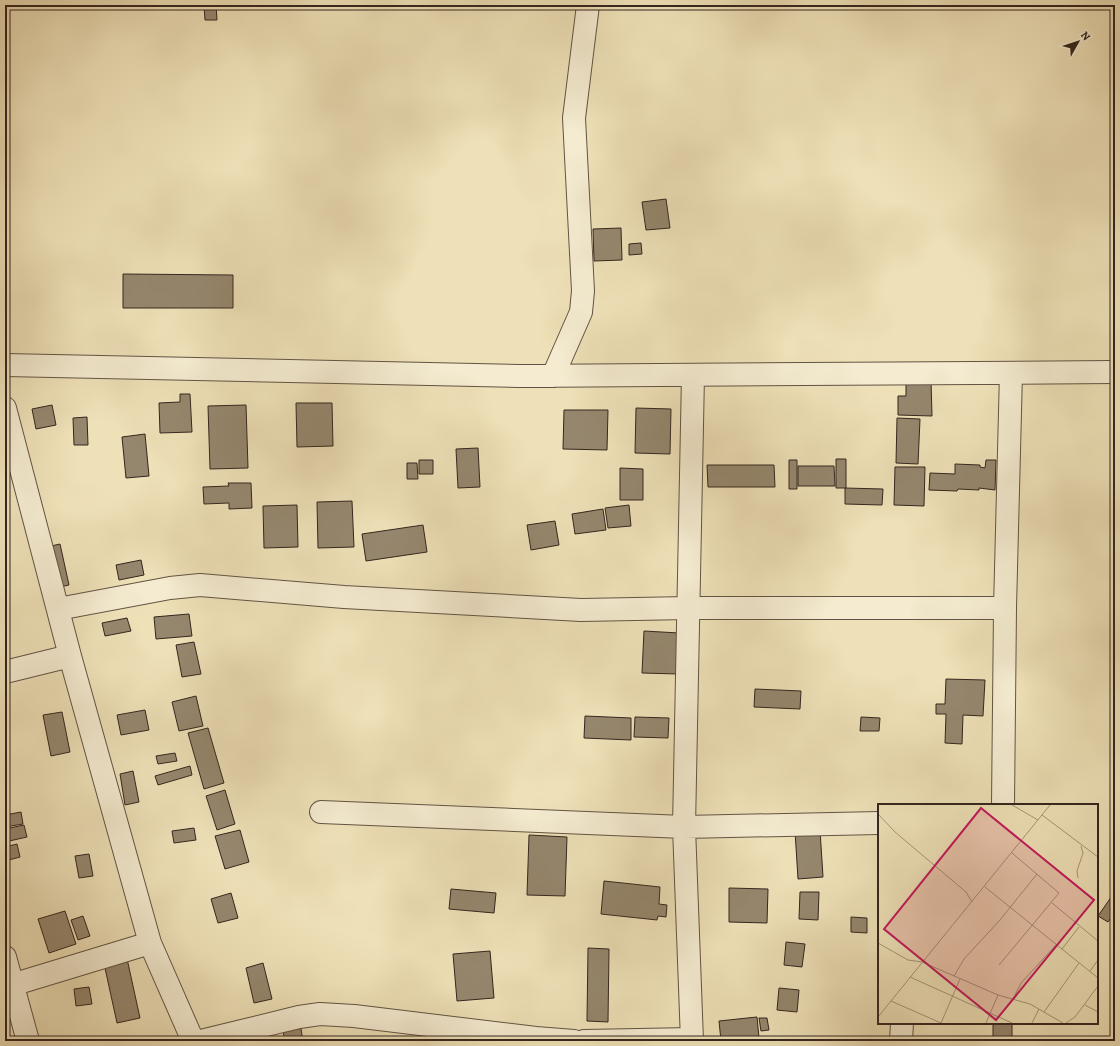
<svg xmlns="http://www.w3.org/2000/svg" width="1120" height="1046" viewBox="0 0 1120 1046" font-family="Alegreya,serif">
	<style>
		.building { fill: #95876e; stroke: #34261e }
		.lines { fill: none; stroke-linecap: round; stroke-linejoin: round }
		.street-casing { stroke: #625444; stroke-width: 24 }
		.street { stroke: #f4ebd0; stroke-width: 22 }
		.inset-road { fill: none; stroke: #a4967a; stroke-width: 1 }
		.view { fill: #c2185b; fill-opacity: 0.15; stroke: #c2185b; stroke-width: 2 }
		.inset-edge { fill: none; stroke: #34261e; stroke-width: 2 }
	</style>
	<rect width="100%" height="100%" fill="#eee0b7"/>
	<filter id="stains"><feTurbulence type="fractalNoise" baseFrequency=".005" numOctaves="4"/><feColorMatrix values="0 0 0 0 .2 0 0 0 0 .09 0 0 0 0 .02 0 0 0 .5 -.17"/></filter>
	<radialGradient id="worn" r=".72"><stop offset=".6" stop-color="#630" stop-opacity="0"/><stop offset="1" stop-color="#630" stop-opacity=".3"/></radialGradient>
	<path class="building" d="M204 5H216L217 20H205Z
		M666 199 670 228 646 230 642 202Z
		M621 228 622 260 594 261 593 229Z
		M641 243 642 254 629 255V244Z
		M123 274 233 275V308H123Z
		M906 381H931L932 416 898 415V396H906Z
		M180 394H190L192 432 160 433 159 403 180 402Z
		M296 403H332L333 446 297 447Z
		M52 405 56 425 36 429 32 409Z
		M246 405 248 468 210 469 208 406Z
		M636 408 671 409 670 454 635 453Z
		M564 410H608L607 450 563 449Z
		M87 417 88 445H74L73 418Z
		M897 418 920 419 918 464 896 463Z
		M145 434 149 476 126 478 122 437Z
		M478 448 480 487 458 488 456 449Z
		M836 459H846V488H836Z
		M419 460H433V474H419Z
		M789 460H797V489H789Z
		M986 460H996L995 490 979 488V490L958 489 957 491 929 490 930 473 955 474V464L980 465V467L985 468Z
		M407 463H417L418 479H407Z
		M707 465H774L775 487H708Z
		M798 466H834L835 486H798Z
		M895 467H925L924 506 894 505Z
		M620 468 643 469V500H620Z
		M228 483H251L252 508 229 509V503L204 504 203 487 229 486Z
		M845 488 883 489 882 505 845 504Z
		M352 501 354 547 318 548 317 502Z
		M297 505 298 547 264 548 263 506Z
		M629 505 631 526 608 528 605 508Z
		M603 509 606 530 575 534 572 514Z
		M555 521 559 545 531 550 527 525Z
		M423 525 427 552 366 561 362 534Z
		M60 544 69 585 60 587 51 546Z
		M141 560 144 575 119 580 116 565Z
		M189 614 192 636 156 639 154 617Z
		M127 618 131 631 105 636 102 623Z
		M644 631 679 633 678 674 642 673Z
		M194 642 201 674 182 677 176 645Z
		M946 679 985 680 983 716 963 715 962 744 945 743 946 714H936V704H945Z
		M755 689 801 691 800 709 754 707Z
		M196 696 203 726 179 731 172 702Z
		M145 710 149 730 121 735 117 715Z
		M62 712 70 752 51 756 43 715Z
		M585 716 631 718V740L584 738Z
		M635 717 669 718 668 738 634 737Z
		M861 717 880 718 879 731H860Z
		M208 728 224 783 204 789 188 733Z
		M175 753 177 761 158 764 156 756Z
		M190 766 192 775 158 785 155 776Z
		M133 771 139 802 125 805 120 774Z
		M225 790 235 824 217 830 206 796Z
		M21 812 23 824 5 827V815Z
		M24 825 27 837 5 842V829Z
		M194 828 196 840 174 843 172 831Z
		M240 830 249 862 225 869 215 836Z
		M820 830 823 877 798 879 795 831Z
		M529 835 567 837 565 896 527 895Z
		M17 844 20 857 5 861V847Z
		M89 854 93 876 79 878 75 856Z
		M604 881 660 887 659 904 667 905 666 917 658 916 657 920 601 914Z
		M729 888 768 889 767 923 729 922Z
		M451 889 496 893 494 913 449 909Z
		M800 892H819L818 920 799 919Z
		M231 893 238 918 218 923 211 899Z
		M1114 893 1115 894V912L1108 922 1098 916Z
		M65 911 76 944 49 953 38 919Z
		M83 916 90 936 78 940 71 920Z
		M851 917 867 918V933L851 932Z
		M786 942 805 944 802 967 784 965Z
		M588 948 609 949 608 1022 587 1021Z
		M490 951 494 998 457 1001 453 954Z
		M126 954 140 1018 117 1023 103 959Z
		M263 963 272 999 254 1003 246 968Z
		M89 987 92 1004 76 1006 74 989Z
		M779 988 799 990 797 1012 777 1010Z
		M757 1017 759 1038 721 1041 719 1021Z
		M759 1018H767L769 1030 761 1031Z
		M300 1023 303 1041H285L282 1026Z
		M993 1023H1012V1041H993Z"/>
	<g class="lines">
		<defs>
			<path id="street" d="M5 365 519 376 1115 372
				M553 376 581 312 583 291 574 118 588 5
				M5 408 70 656 150 943 193 1041
				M58 609 170 588 200 585 344 597 581 610 689 608H1005
				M5 672 70 656
				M1003 805 1005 608 1011 373
				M321 812 684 827 879 823
				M5 957 28 1041
				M5 987 150 943
				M201 1041 299 1017 320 1014 354 1016 536 1038 574 1041
				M584 1041 692 1039
				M692 1041 684 827 693 375
				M901 1041 902 1023"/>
		</defs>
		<use href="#street" class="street-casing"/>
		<use href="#street" class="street"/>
	</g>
	<g transform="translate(878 804)">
		<rect width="220" height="220" fill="#eee0b7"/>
		<path class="inset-road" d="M134 1 160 16M0 10 17 28 88 88 94 98M164 11 220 53M200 74 199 67 205 49 203 42M107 83 220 174M174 99 220 137M0 139 30 156 44 158 120 191 152 200 185 219M184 145 201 123M121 161 181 89 134 49M212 167 220 156M76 172 86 155 122 116 159 70M32 173 134 219M135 195 143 179 178 141M13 197 63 219M207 201 220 208M166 208 201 159M0 213 172 1M63 219 82 175M108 219 120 191M154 219 161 205M188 219 197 213 220 182"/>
		<path class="view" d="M103 4 216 96 118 216 6 125Z"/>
		<rect width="220" height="220" class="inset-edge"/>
	</g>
	<rect width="1120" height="1046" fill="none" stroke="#eee0b7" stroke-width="20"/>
	<rect x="6" y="6" width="1108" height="1034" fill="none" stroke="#34261e" stroke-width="2"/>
	<rect x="10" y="10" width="1100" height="1026" fill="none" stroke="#34261e"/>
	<g transform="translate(1078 42) rotate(51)" stroke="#f4ebd0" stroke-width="3" paint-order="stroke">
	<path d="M0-3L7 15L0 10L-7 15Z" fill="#34261e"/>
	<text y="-6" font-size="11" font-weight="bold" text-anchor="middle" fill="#34261e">N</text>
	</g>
	<rect width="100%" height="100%" filter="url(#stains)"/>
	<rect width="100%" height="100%" fill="url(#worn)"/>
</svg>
